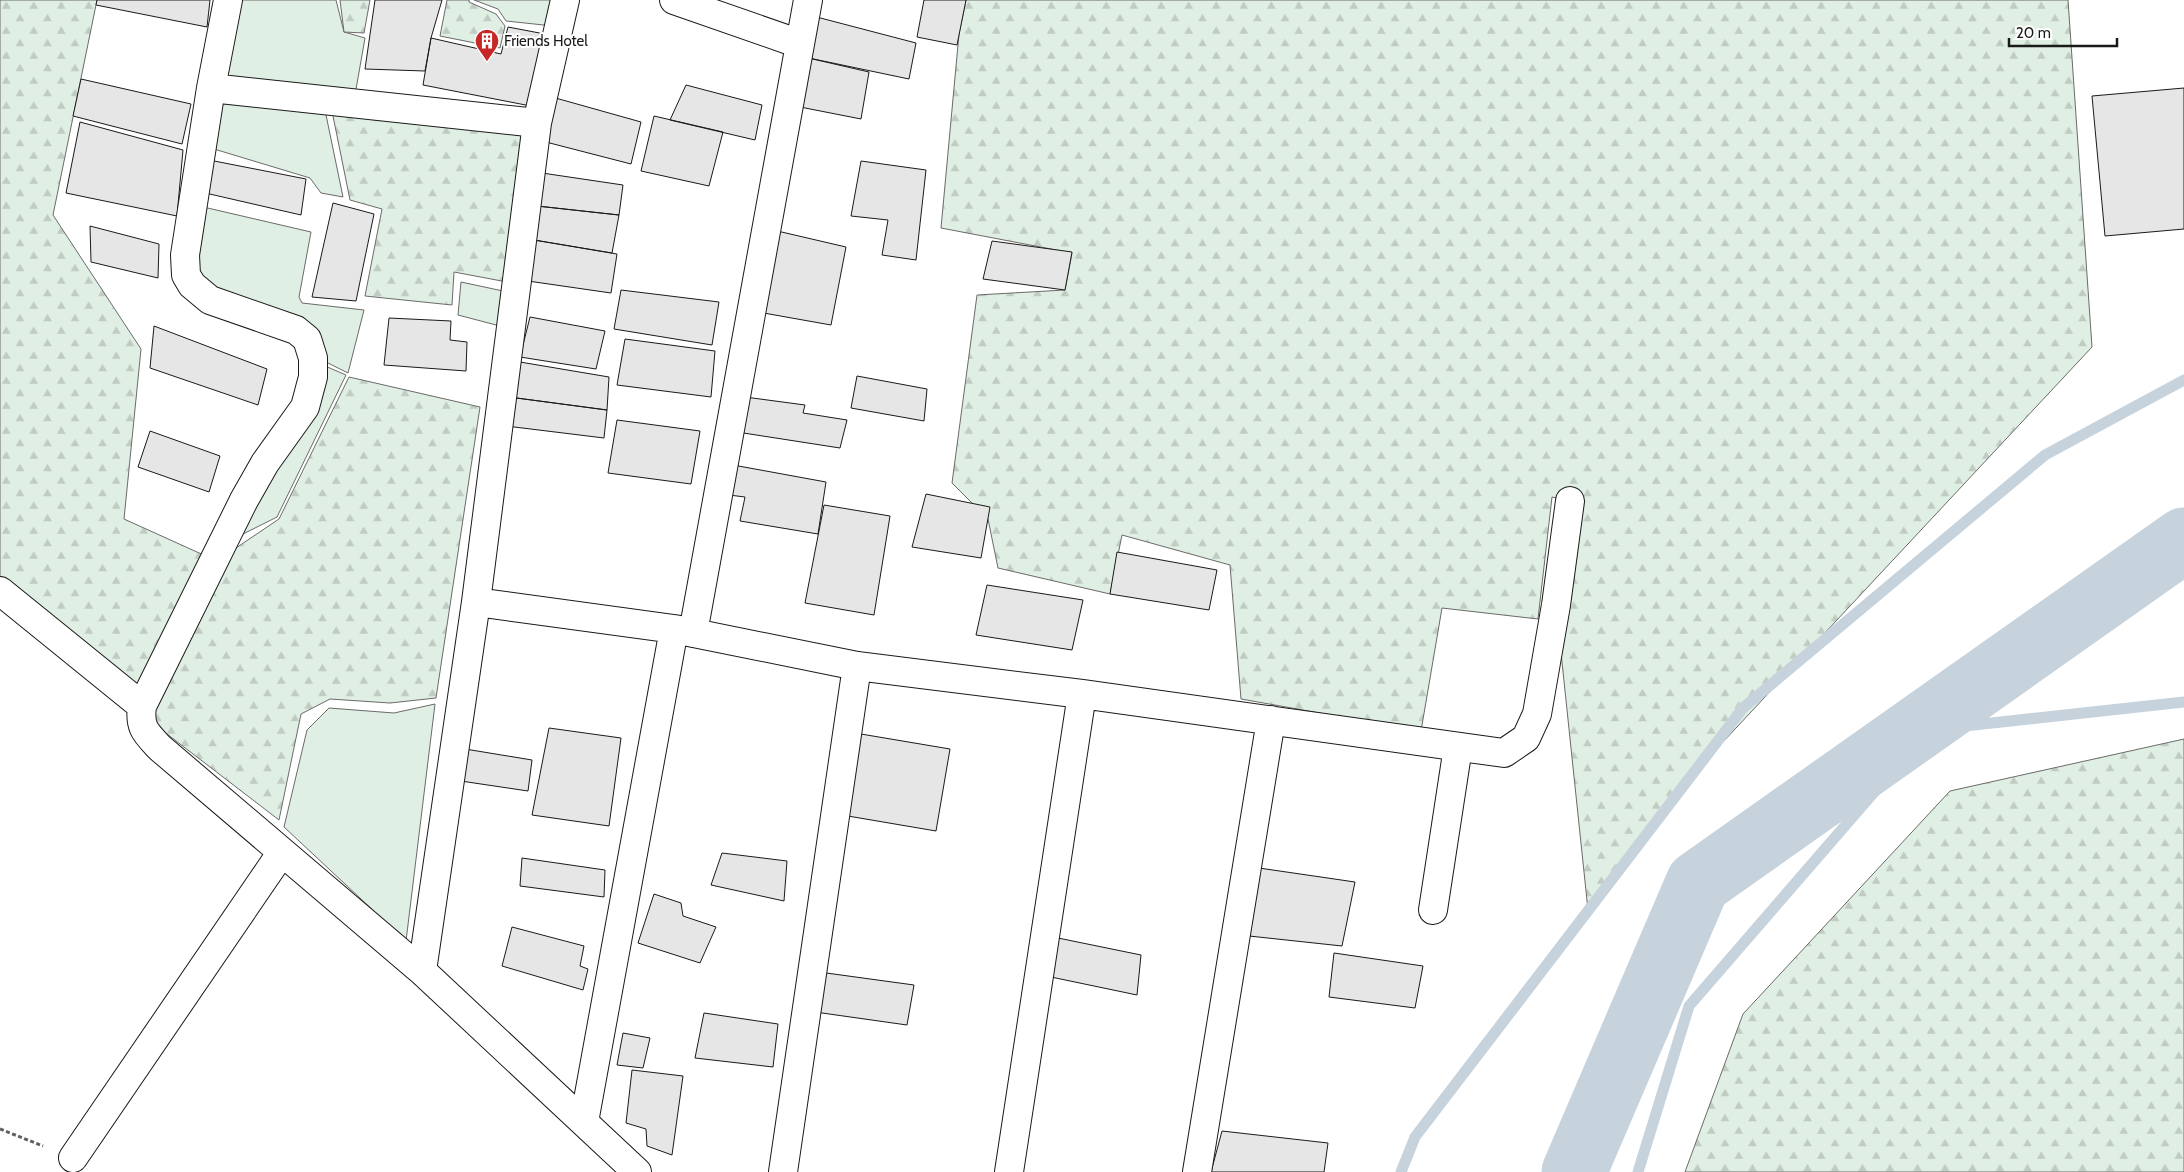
<svg xmlns="http://www.w3.org/2000/svg" width="2184" height="1172" viewBox="0 0 2184 1172" font-family="Cabin,sans-serif">
	<style>
		.grass { fill: #e0efe3; stroke: #6a6a6a }
		.forest { fill: url(#forest-firs); stroke: #6a6a6a }
		.lines { fill: none; stroke-linecap: round; stroke-linejoin: round }
		.stream { stroke: #c6d2dc; stroke-width: 11 }
		.river { stroke: #c6d2dc; stroke-width: 65 }
		.building { fill: #e6e6e6; stroke: #1a1a1a }
		.minor-casing { stroke: #1a1a1a; stroke-width: 30 }
		.path { stroke: #5f5f5f; stroke-width: 3; stroke-dasharray: 4 2.5; stroke-linecap: butt }
		.minor { stroke: #fff; stroke-width: 28 }
		.labels { text-anchor: middle; dominant-baseline: central; stroke-width: 4; stroke-linejoin: round; paint-order: stroke }
		.poi-label { font-size: 15px; fill: #1a1a1a; stroke: #fff; text-anchor: start }
	</style>
	<defs>
		<pattern id="forest-firs" width="22" height="20" patternUnits="userSpaceOnUse" patternTransform="scale(1.25)"><rect width="22" height="20" fill="#e0efe3"/><path d="M5 1l3.5 6h-7zM16 11l3.5 6h-7z" fill="#c0ccc2"/></pattern>
	</defs>
	<rect width="100%" height="100%" fill="#fff"/>
	<path class="grass" d="M236 0H336L344 32 365 38 355 95 222 83Z
		M474 0H558L553 26 506 21 498 9Z
		M221 99 325 110 343 197 321 193 310 178 214 149Z
		M199 206 311 232 299 297 302 303 364 310 348 373 320 359 199 285 192 240Z
		M461 282 503 291 500 326 458 315Z
		M318 363 346 375 277 517 231 540Z
		M435 704 406 941 284 827 307 730 329 708 394 713Z"/>
	<path class="forest" d="M0 0H97L53 215 141 349 124 519 208 557 139 693 0 591Z
		M340 0H370L364 33 344 32Z
		M447 0H469V2L496 14 505 26 500 48 440 36Z
		M966 0H2068L2092 347 1694 773 1588 910 1556 605 1570 501 1552 497 1538 619 1442 608 1421 731 1241 699 1230 565 1122 535 1110 594 998 568 988 519 952 483 977 295 1065 290 1072 253 941 228 959 34Z
		M332 111 526 132 507 282 454 272 452 305 365 296 382 209 350 200Z
		M349 377 480 407 436 698 390 703 330 699 301 714 279 820 154 724 152 701 233 550 279 519Z
		M2184 739V1172H1685L1743 1014 1950 791Z"/>
	<g class="lines">
		<path class="stream" d="M1401 1172 1415 1137 1743 708 2045 455 2184 380
			M1638 1172 1689 1006 1928 730 2184 702"/>
		<path class="river" d="M1574 1172 1698 883 2184 540"/>
	</g>
	<path class="building" d="M97 0H210L207 27 96 5Z
		M375 0H442L431 38 425 71 365 69Z
		M924 0H966L957 45 917 37Z
		M809 15 916 43 909 79 804 57Z
		M508 27 550 35 541 108 423 85 431 38 501 54Z
		M804 57 869 72 861 119 795 106Z
		M81 79 191 104 182 144 73 116Z
		M686 85 762 105 755 140 670 120Z
		M2184 88V229L2105 236 2092 96Z
		M552 97 641 122 631 164 542 141Z
		M654 116 723 132 709 186 641 171Z
		M80 122 183 150 177 216 66 193Z
		M204 159 306 179 301 215 201 192Z
		M861 161 926 170 916 260 882 255 888 220 851 216Z
		M542 173 623 185 619 215 537 206Z
		M333 203 374 214 356 301 312 297Z
		M537 206 619 215 612 253 534 240Z
		M90 226 159 244 158 278 91 262Z
		M773 230 846 247 831 325 758 312Z
		M534 240 617 254 611 293 528 281Z
		M992 241 1072 252 1065 290 983 279Z
		M621 290 719 302 712 345 614 329Z
		M530 317 605 331 596 369 520 357Z
		M389 318 451 321 450 340 467 342 466 371 384 365Z
		M154 326 267 369 258 405 150 368Z
		M625 339 715 351 711 397 617 385Z
		M514 361 609 377 607 410 509 397Z
		M857 376 927 389 924 421 851 408Z
		M509 397 607 410 604 438 506 426Z
		M745 397 805 405 803 413 847 420 840 448 737 432Z
		M617 420 700 431 691 484 608 473Z
		M150 431 220 456 209 492 138 467Z
		M733 465 826 482 818 534 740 521 745 497 729 495Z
		M926 494 990 507 981 558 912 547Z
		M824 505 890 516 874 615 805 603Z
		M1117 552 1217 570 1209 610 1110 594Z
		M987 585 1083 600 1072 650 976 635Z
		M549 728 621 738 609 826 532 815Z
		M855 733 950 749 936 831 842 815Z
		M459 748 532 760 528 791 454 780Z
		M722 853 787 861 784 901 711 885Z
		M522 858 605 870 604 897 520 886Z
		M1259 868 1355 882 1342 946 1249 936Z
		M654 894 681 903 683 916 716 927 700 963 638 943Z
		M512 927 584 946 580 966 588 969 583 990 502 966Z
		M1058 938 1141 955 1137 995 1051 977Z
		M1334 953 1423 966 1415 1008 1329 997Z
		M819 972 914 985 907 1025 815 1012Z
		M704 1013 778 1024 773 1067 695 1058Z
		M623 1033 650 1038 643 1068 617 1065Z
		M632 1070 683 1076 672 1155 647 1146 646 1129 626 1123Z
		M1222 1131 1328 1143 1324 1172H1211Z"/>
	<g class="lines">
		<defs>
			<path id="minor" d="M228 0 211 88 537 123 565 0
				M674 0 800 44
				M211 88 185 255 186 275 192 285 210 300 296 330 307 339 313 358V377L305 407 265 463 244 500 142 706C139 728 146 733 160 748L422 971 637 1172
				M0 591 142 706
				M476 602 674 629 857 666 1082 694 1504 753 1526 738 1537 714 1556 605 1570 501
				M693 633 808 0
				M1433 910 1458 747
				M422 971 476 602 537 123
				M584 1122 674 629
				M73 1158 282 852
				M783 1172 857 666
				M1009 1172 1082 694
				M1197 1172 1271 720"/>
		</defs>
		<use href="#minor" class="minor-casing"/>
		<path class="path" d="M0 1129 43 1146"/>
		<use href="#minor" class="minor"/>
	</g>
	<defs>
		<symbol id="building-pin" viewBox="-11 -11 22 30"><path d="M0 17L-7.5 6A9.5 9.5 0 1 1 7.5 6Z" fill="#c62828" stroke="#fff"/><path d="M-4-6H4V6H1V3H-1V6H-4ZM-2.5-4.3h1.7v1.8h-1.7ZM.8-4.3h1.7v1.8H.8ZM-2.5-1h1.7V.8h-1.7ZM.8-1h1.7V.8H.8Z" fill="#fff"/></symbol>
	</defs>
	<g fill-rule="evenodd">
		<use href="#building-pin" x="473" y="27" width="28" height="38"/>
	</g>
	<g class="labels">
		<g class="poi-label">
			<text x="504" y="41">Friends Hotel</text>
		</g>
	</g>
	<path d="M2009 38v8h108v-8" fill="none" stroke="#1a1a1a" stroke-width="2.5"/>
	<text x="2016" y="38" font-size="15" fill="#1a1a1a" stroke="#ffffff" stroke-width="4" paint-order="stroke">20 m</text>
</svg>
